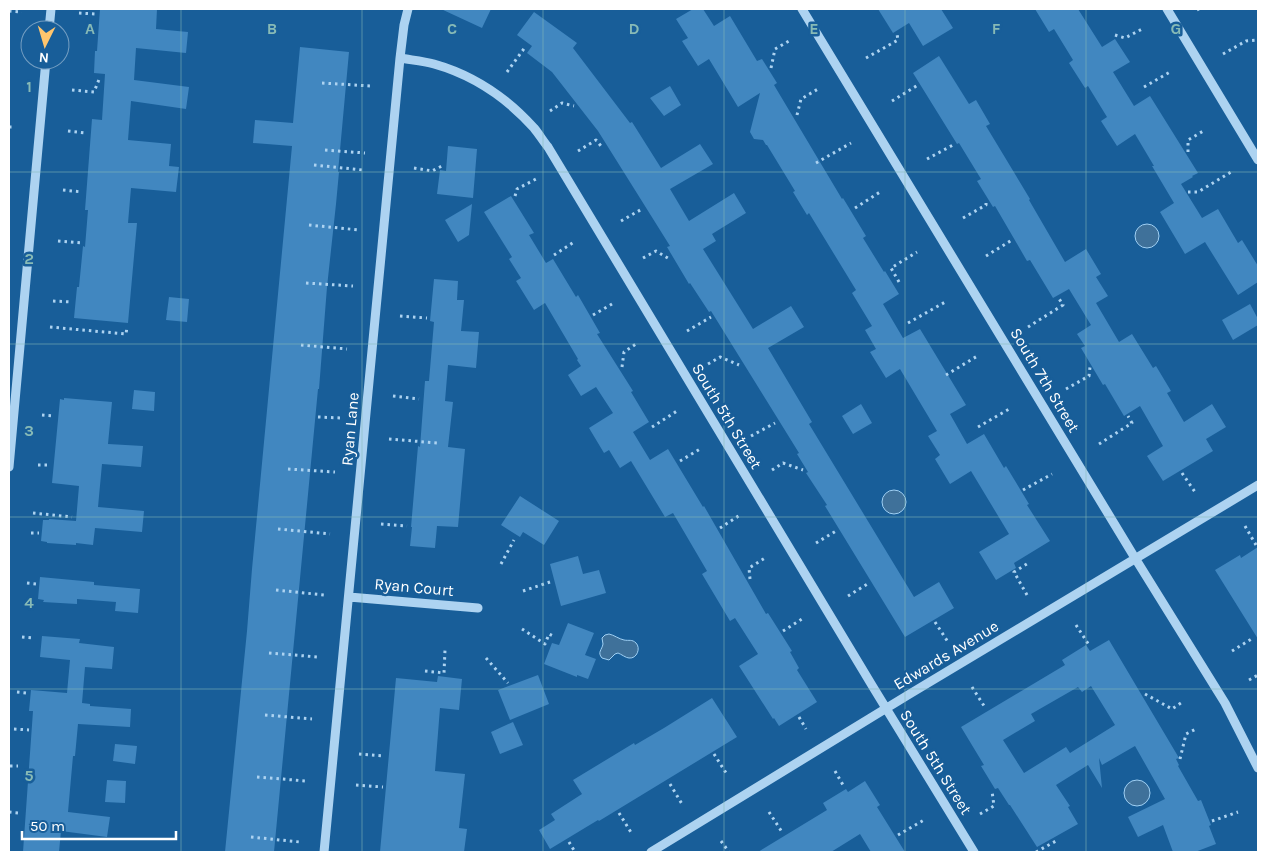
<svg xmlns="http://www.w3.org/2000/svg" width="1267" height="861" viewBox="0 0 1267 861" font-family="Karla,sans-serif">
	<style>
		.water { fill: #3f719a; stroke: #9fd0f4 }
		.building { fill: #4187c0; fill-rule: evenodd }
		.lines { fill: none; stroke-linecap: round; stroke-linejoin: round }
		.path { stroke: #add3f1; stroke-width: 3; stroke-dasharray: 2.5 4; stroke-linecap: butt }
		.minor { stroke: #add3f1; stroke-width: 9 }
		.grid { fill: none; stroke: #87bab6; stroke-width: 1; stroke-opacity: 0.55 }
		.labels { text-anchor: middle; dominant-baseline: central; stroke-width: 5; stroke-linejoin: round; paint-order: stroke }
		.street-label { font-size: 16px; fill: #fff; stroke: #185e99 }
		.grid-label { font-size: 16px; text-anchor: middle; font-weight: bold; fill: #87bab6; stroke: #185e99; stroke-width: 5; stroke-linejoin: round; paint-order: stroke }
	</style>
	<rect width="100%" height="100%" fill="#185e99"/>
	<path class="water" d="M1135 236a12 12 0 1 1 24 0a12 12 0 1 1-24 0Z
		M882 502a12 12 0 1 1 24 0a12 12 0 1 1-24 0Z
		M609 634C614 635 619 639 624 640 629 641 632 639 636 643 641 648 637 659 629 658 626 658 621 654 618 653L615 654 609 660 602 658C597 652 602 650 603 644 603 642 602 640 602 638L605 635Z
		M1124 793a13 13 0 1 1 26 0a13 13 0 1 1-26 0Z"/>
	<path class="building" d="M100 9H157L156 29 188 32 186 53 136 48 134 80 189 87 186 109 131 101 128 140 171 144 169 166 179 167 176 192 131 188 128 223H137L128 323 74 318 77 287H79L83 246 85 247 88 210H85L92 119 102 120 105 74 94 73 95 51H97Z
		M441 9H491L482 28Z
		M693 9H703L714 26 730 16 757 61 762 59 777 83 774 85 842 199 843 198 866 236 863 238 884 272 885 271 899 294 883 304 903 338 920 329 966 405 950 414 967 444 984 434 1004 468 1006 466 1029 504 1027 505 1050 541 1014 563 1016 568 996 580 979 552 1009 534 971 471 950 484 935 459 940 455 928 436 937 431 900 369 886 378 870 352 876 349 865 330 872 326 852 293 856 290 809 213 807 215 793 192 795 191 767 145H766L763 140 754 139 750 132 760 93 738 107 709 59 698 66 682 41 688 38 676 19Z
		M878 9H941L953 28 923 46 909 23 893 33Z
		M1035 9H1078L1102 47 1115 39 1130 62 1113 72 1134 106 1150 96 1198 173 1192 176 1193 177 1181 184 1202 218 1218 209 1238 243 1242 240 1258 266V282L1238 295 1205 242 1185 254 1160 212 1174 203 1152 166H1154L1135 134 1117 146 1101 121 1107 117 1088 86 1085 88 1069 63 1073 60 1054 29 1049 32Z
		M534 12 577 43 573 48 630 123 632 122 661 168 700 144 713 164 670 189 689 221 734 193 746 213 712 234 716 241 703 249 753 329 791 306 804 327 768 348 812 422 809 424 914 597 939 582 954 608 905 637 825 506 827 505 806 473 808 472 797 454 799 453 711 311 709 312 690 283 689 284 667 247 670 246 598 131 552 72 527 53 532 46 517 35Z
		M300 47 349 52 338 172H339L336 204 327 287 319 389H318L274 852H225L247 631 252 569 292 146 253 143 255 120 293 123Z
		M939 56 969 104 976 100 990 124 986 126 1030 199 1029 200 1065 262 1086 249 1101 274 1096 277 1108 296 1096 303 1119 342 1132 334 1153 368 1156 366 1171 391 1167 393 1184 422 1212 404 1226 427 1206 439 1213 451 1163 481 1147 456 1163 446 1140 406 1124 416 1105 384 1103 385 1081 348 1085 346 1077 334 1091 325 1069 289 1053 298 1030 260 1027 261 995 206 993 207 977 181 981 179 959 143 957 144 913 73Z
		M670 86 681 105 664 116 650 98Z
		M448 146 477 149 473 198 437 194 440 170 446 171Z
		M511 196 534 233 529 235 546 263 553 259 576 297 578 295 600 333 597 334 633 391 631 392 649 422 633 432 650 460 668 449 703 507 704 506 766 614 768 613 792 651 790 652 799 668 797 670 817 702 779 726 774 718 773 719 739 666 758 654 735 618 730 621 702 574 707 571 673 513 665 517 631 461 620 468 609 450 604 453 589 428 613 413 596 387 581 396 568 375 581 366 577 360 578 359 545 303 534 310 516 281 521 278 509 259 512 257 484 212Z
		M472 204 469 235 458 242 445 220Z
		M434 279 458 281 457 300H464L461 331 479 332 476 368 448 365 445 401 453 402 448 447 465 449 458 527 437 526 435 548 410 546 412 527H411L418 446 420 447 425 381H429L434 322 430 321Z
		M169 297 189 299 187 322 166 320Z
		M1250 304 1258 319V325L1233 340 1222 320Z
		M134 390 155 392 154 411 132 409Z
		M64 398 112 402 108 444 143 446 141 467 102 464 98 507 144 511 142 532 95 528 93 545 76 543V545L47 543V542L41 541 43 520H49V519L76 521 79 486 52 483 60 399 64 400Z
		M861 404 872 423 853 434 842 416Z
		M520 496 559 521 544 545 523 532 520 537 501 525Z
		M1258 547V639L1215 570 1240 555 1241 558Z
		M578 556 583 574 599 570 606 593 561 606 550 564Z
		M40 577 94 582V585L140 589 138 613 115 611 116 602 77 599V604L43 602 44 600 38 599Z
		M568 623 594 633 585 655 596 659 588 679 577 675V677L544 664 552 643 559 645Z
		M42 636 80 639 79 643 114 647 112 669 85 667 82 703 90 704V706L131 709 130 727 78 724 75 756H73L68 812 110 817 107 837 61 831 59 852H23L33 711H29L31 690 67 693 70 660 40 657Z
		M1109 640 1179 758 1176 759 1179 765 1178 766 1198 801 1201 800 1211 825 1209 826 1216 844 1195 852H1173L1163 825 1138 837 1128 817 1165 799 1135 746 1102 765 1099 758 1102 788 1088 765 1056 785 1070 806 1068 807 1078 824 1037 847 1010 805H1009L998 788 995 789 981 766 984 765 961 727 1065 665 1062 660 1086 645 1090 651ZM1091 686 1115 725 1070 753 1066 747 1024 773 1003 740 1035 721 1031 714 1078 687 1082 692Z
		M538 675 549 704 510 720 498 690Z
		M438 676 462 679 459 710 440 708 435 771 465 774 459 828 467 829 464 852H380L396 678 437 682Z
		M712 698 737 737 599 821 598 820 550 849 539 830 555 820 551 814 582 794 573 780 634 743 635 745 664 728Z
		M513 722 523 745 500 754 491 732Z
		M115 744 137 746 135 764 113 761Z
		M107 780 126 781 125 803 105 802Z
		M865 781 880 805 877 807 905 852H871L860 834 831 852H758L827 810 823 803 846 789 848 792Z"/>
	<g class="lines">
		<path class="path" d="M1197 10 1199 9
			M9 11 22 12
			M79 13 96 14
			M1115 35 1125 38 1144 28
			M1223 54 1246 41 1258 40
			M866 58 898 40 897 34
			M771 68 775 49 789 41
			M507 72 526 46
			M322 83 371 86
			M1144 87 1170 72
			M72 90 94 92 100 77
			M892 101 918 85
			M550 111 562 103 574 106
			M797 115 801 99 818 89
			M9 127H12
			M68 131 86 133
			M325 150 365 153
			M578 151 596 140 601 146
			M1188 152V140L1205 130
			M927 159 953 145
			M816 163 851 143
			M314 165 363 170
			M414 168 432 171 442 166
			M63 190 82 192
			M1188 192H1198L1231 172
			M515 196 517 189 536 179
			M855 208 880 192
			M963 218 986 205V201
			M621 221 642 209
			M309 225 359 230
			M58 241 82 243
			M554 255 574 242
			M986 256 1012 240
			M643 258 656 251 671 260
			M899 282 891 268 917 252
			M306 283 353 286
			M53 301 72 302
			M593 315 612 304
			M400 316 427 318
			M908 323 947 301
			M50 327 126 334 127 327
			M1028 327 1063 305 1058 297
			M687 331 711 317
			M301 345 347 349
			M708 364 720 357 739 365
			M622 367 624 352 636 344
			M946 375 979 355
			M1066 389 1089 376 1090 367
			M393 396 419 399
			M42 415 54 416
			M318 417 341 418
			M652 427 677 411
			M978 427 1011 408
			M751 436 775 423
			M389 439 437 443
			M1099 444 1132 423 1128 416
			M680 461 700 449
			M38 465H50
			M288 469 335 472
			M772 470 783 463 803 470
			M1182 473 1195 492
			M1023 490 1052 474
			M33 513 72 517
			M381 524 407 526
			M1245 526 1256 545
			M720 528 740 515
			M278 529 330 534
			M31 533H39
			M816 543 836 531
			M501 564 514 540
			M750 579 749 568 765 558
			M27 583 36 584
			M276 590 324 595
			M523 591 550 582
			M1027 595 1014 572 1030 562
			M848 596 869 583
			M935 622 948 642
			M1076 625 1089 645
			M522 629 545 644 549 634 555 637
			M783 631 802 619
			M22 637 33 638
			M1232 651 1253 638
			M269 653 318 657
			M486 658 508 683
			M425 671 444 673 445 650
			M1249 680 1258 675
			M972 687 986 709
			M17 692 26 693
			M1145 694 1172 709 1181 703
			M265 715 312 719
			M799 717 806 729
			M14 729 29 730
			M359 754 384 756
			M714 754 728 776
			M1180 759 1186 734 1196 729
			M10 766H18
			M835 771 843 785
			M257 777 306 781
			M670 784 682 804
			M356 785 383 787
			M9 812 19 813
			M769 812 782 832
			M619 813 632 834
			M980 814 994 806 992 791
			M1212 821 1238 812
			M898 835 924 820
			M251 837 300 842
			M721 841 729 852
			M569 842 575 852
			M1036 852 1056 841"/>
		<path class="minor" d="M802 9 1135 558 1225 703 1258 768
			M1167 9 1258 160
			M49 30 51 9
			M400 58C411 60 423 61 434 64 473 75 507 98 534 128 539 134 543 141 548 147L873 687 974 852
			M9 467 46 60
			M349 597 478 608
			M324 852 400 58 404 25 408 9
			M651 852 908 695 1258 485"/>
	</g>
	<path class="grid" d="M181 9V852M362 9V852M543 9V852M724 9V852M905 9V852M1086 9V852M9 172H1258M9 344H1258M9 517H1258M9 689H1258"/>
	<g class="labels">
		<g class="street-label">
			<text transform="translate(1045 380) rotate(59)">South 7th Street</text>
			<text transform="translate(727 416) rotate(59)">South 5th Street</text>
			<text transform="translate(350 429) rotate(-85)">Ryan Lane</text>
			<text transform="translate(414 587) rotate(5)">Ryan Court</text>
			<text transform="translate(946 655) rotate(-31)">Edwards Avenue</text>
			<text transform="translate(936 762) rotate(58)">South 5th Street</text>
		</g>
	</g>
	<g class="grid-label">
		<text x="90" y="34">A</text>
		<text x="272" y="34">B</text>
		<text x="452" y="34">C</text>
		<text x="634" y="34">D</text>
		<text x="814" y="34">E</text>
		<text x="996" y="34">F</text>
		<text x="1176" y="34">G</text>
		<text x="29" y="92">1</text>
		<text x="29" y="264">2</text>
		<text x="29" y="436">3</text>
		<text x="29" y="608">4</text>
		<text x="29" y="781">5</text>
	</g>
	<rect width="1267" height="861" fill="none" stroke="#ffffff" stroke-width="20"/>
	<g transform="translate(45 45) rotate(185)"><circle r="24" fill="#185e99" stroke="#749ec2"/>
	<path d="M0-4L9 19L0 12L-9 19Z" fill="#ffc56d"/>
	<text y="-8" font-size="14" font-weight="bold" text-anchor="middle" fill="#ffffff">N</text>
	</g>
	<path d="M22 831v8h154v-8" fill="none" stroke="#ffffff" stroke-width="2.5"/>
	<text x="30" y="831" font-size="15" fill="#ffffff" stroke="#185e99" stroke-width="4" paint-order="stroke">50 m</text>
</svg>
